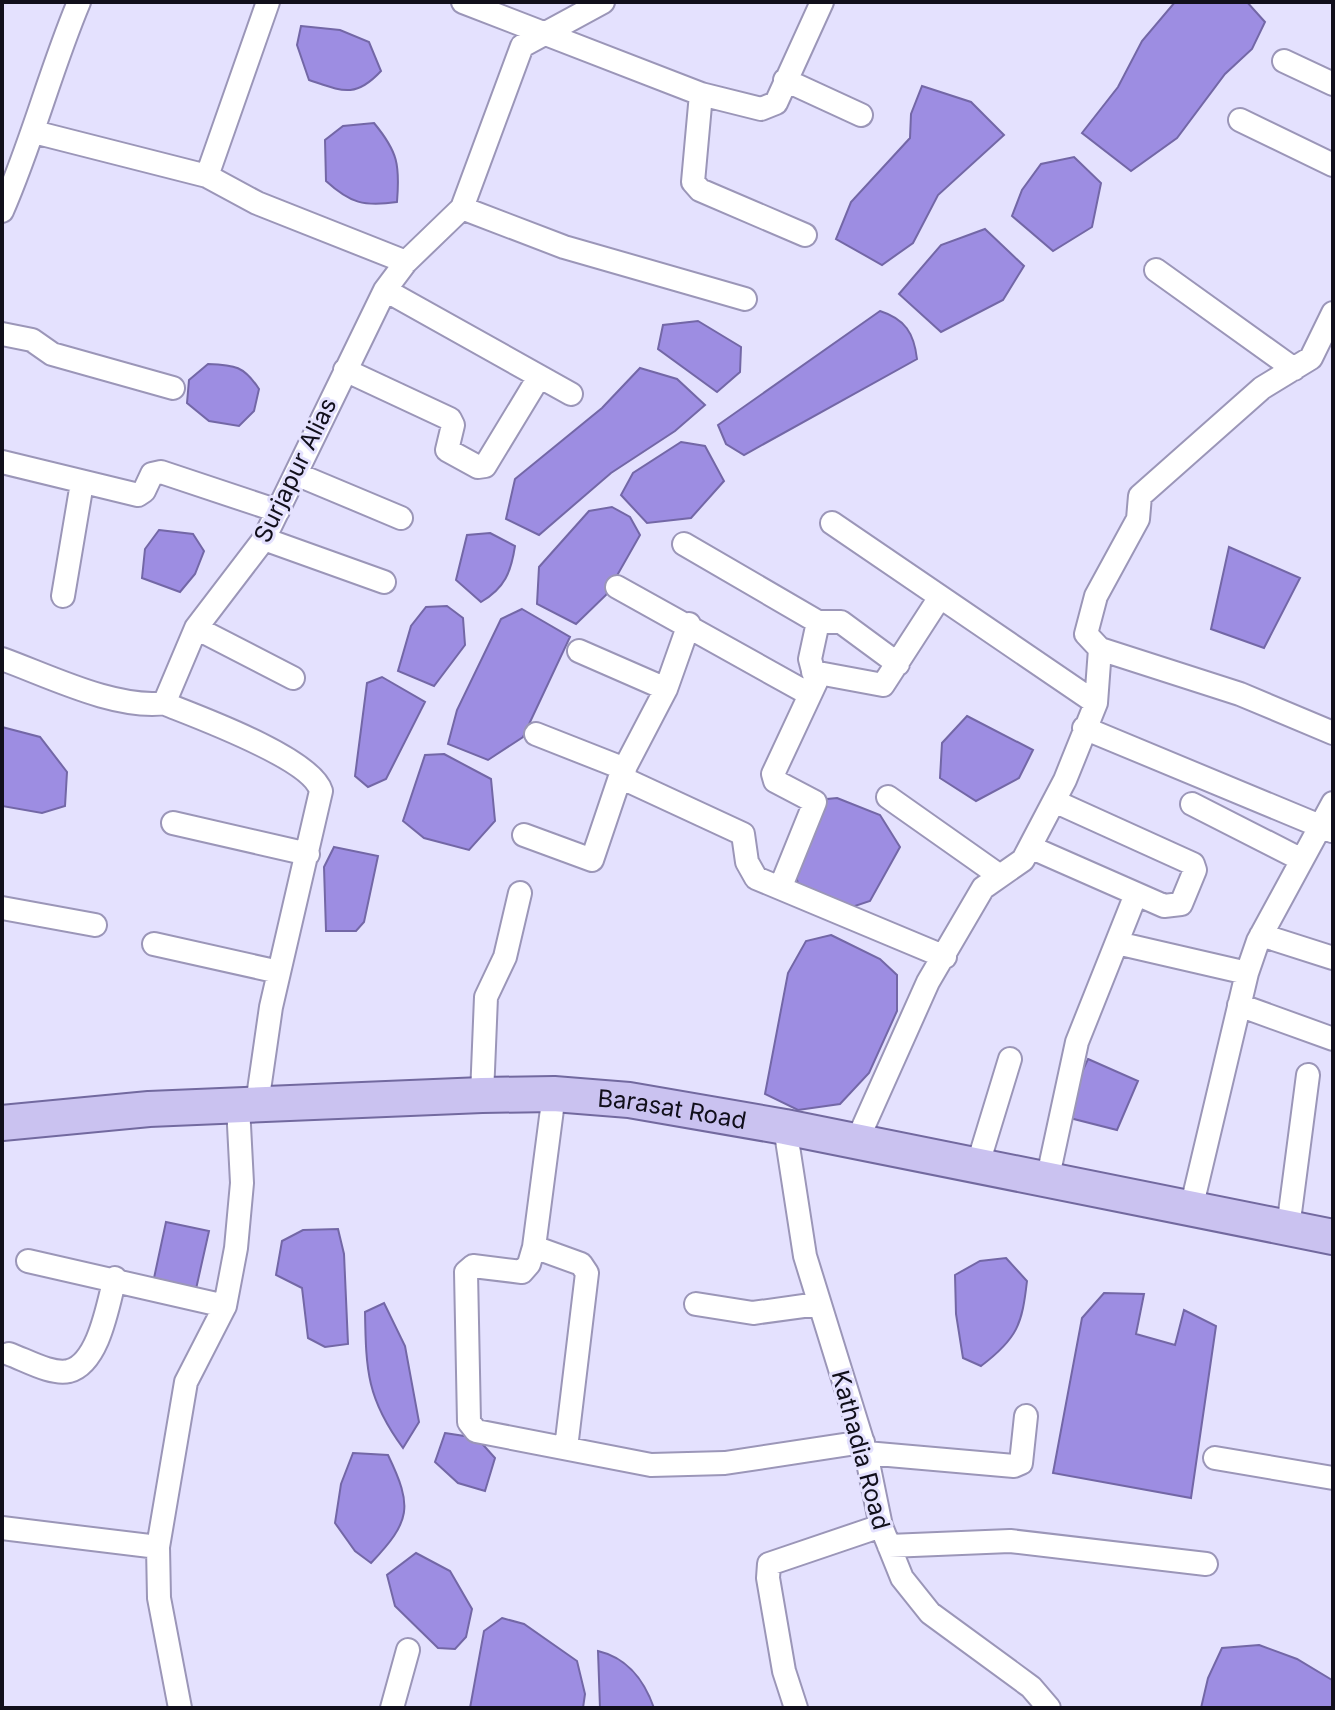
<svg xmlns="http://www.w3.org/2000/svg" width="1335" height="1710" viewBox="0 0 1335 1710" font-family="Inter,sans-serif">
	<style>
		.water { fill: #9d8de2; stroke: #7367a6; stroke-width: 2 }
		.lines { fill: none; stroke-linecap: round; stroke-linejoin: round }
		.street-casing { stroke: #9b96b8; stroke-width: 26 }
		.primary-casing { stroke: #72699f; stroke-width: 38 }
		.street { stroke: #fff; stroke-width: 22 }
		.primary { stroke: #cac2f0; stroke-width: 34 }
		.labels { text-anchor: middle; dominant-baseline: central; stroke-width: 6; stroke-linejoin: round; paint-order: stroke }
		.street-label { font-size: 24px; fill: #110f1b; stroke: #e4e1fe }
	</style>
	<rect width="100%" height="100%" fill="#e4e1fe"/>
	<path class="water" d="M1175 2H1247L1265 22 1252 49 1225 74 1177 138 1131 171 1082 133 1118 87 1142 41Z
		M301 26 340 30 369 42 381 71C355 99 342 91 309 80L297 45Z
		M922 86 971 102 1004 135 938 195 913 243 882 265 836 239 851 202 910 138 911 114Z
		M374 123C398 152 400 165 397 202 364 207 350 203 326 181L325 140 343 126Z
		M1074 157 1101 183 1092 227 1053 251 1012 216 1022 190 1041 164Z
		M985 229 1024 266 1003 300 941 332 899 294 941 245Z
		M880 311C905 319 914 333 917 359L744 455 726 444 718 425Z
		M698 321 741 347 740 372 717 392 658 349 663 325Z
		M208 364C235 365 244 366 259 389L254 411 239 426 209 421 187 403 189 380Z
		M640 368 677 379 705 405 675 431 611 473 539 535 506 519 515 479 602 408Z
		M681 442 705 446 724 481 691 518 647 523 621 495 633 473Z
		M612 507 630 517 640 535 606 595 576 624 537 604 539 567 589 511Z
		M159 530 193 534 204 551 195 574 180 592 142 578 145 549Z
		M490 533 515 546C511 572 505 588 481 602L456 580 467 535Z
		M1229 547 1300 578 1264 648 1211 629Z
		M447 606 463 618 465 645 434 686 398 671 411 626 426 607Z
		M522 609 570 637 523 737 488 760 448 744 457 710 501 619Z
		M382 677 425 702 386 779 368 787 355 776 367 683Z
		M967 716 1033 750 1019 778 976 801 940 778 942 743Z
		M2 727 40 737 67 772 65 806 42 813 2 806Z
		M444 754 491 779 495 821 469 850 424 838 403 821 425 755Z
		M837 798 880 815 900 847 870 901 846 909 800 889 795 874 827 799Z
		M334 847 378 856 364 922 356 931H326L324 867Z
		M831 935 880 959 897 975V1011L869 1073 840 1104 798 1110 765 1094 788 973 806 941Z
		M1088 1059 1138 1081 1117 1130 1062 1116Z
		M166 1222 209 1231 196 1289 154 1278Z
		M338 1229 344 1254 348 1344 325 1347 308 1338 302 1288 276 1275 282 1241 303 1230Z
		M1006 1258 1027 1281C1022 1324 1018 1338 981 1366L963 1358 956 1314 955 1275 980 1261Z
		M1104 1293 1144 1294 1136 1334 1175 1345 1184 1310 1216 1326 1191 1498 1053 1473 1082 1318Z
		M384 1303 405 1346 419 1422 403 1448C367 1399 366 1371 365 1312Z
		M445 1433 477 1438 495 1458 485 1491 458 1483 435 1462Z
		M353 1453 388 1455C413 1507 411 1521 371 1563L355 1551 335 1523 341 1484Z
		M416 1553 450 1571 472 1609 466 1637 455 1649 438 1648 395 1606 387 1575Z
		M502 1618 524 1624 577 1661 585 1694 583 1708H470L484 1631Z
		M1259 1645 1297 1659 1332 1680 1333 1708H1201L1208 1678 1222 1648Z
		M598 1651C628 1658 644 1680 654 1708H600Z"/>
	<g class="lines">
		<defs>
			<path id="street" d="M463 2 701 94 693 182 700 190 805 235
				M1284 61 1333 84
				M785 80 861 115
				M701 94 761 109 776 103 822 2
				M1240 120 1333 165
				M34 132 207 176 268 2
				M207 176 257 203 406 262
				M462 208 564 247 745 299
				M2 211C32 143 50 71 79 2
				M1156 270 1294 369
				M385 290 571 394
				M2 334 32 340 52 354 173 388
				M345 370 450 419 453 425 447 450 478 467 485 466 539 377
				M2 462 138 495 144 491 152 474 161 472 278 511
				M296 474 401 518
				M832 523 1096 703
				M264 539 384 582
				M684 544 818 622 810 659 816 682 773 774 775 781 815 802 781 886
				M617 587 809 694
				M63 596 82 483
				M818 622H841L898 664
				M196 628 293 678
				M1100 649 1240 694 1333 733
				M579 651 666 689
				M2 659C49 676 116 710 166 703
				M813 672 883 685 940 597
				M1084 728 1332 831
				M536 734 625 769
				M620 777 743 834 747 862 756 878 945 957
				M888 797 1000 876
				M1192 804 1302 860
				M173 823 308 854
				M524 835 592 860 620 777 666 689 689 624
				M1030 847 1164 906 1181 904 1195 870 1193 864 1054 801
				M2 908 95 925
				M1261 935 1333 958
				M1117 943 1247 973
				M154 944 279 972
				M1239 1005 1333 1039
				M554 1094 534 1247 581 1264 587 1273 566 1448
				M482 1095 486 997 505 957 520 893
				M257 1104 271 1007 321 791C312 759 201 718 168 705L166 699 196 628 264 539 385 290 406 262 462 208 522 46 603 2
				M785 1127 805 1256 866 1453 881 1526 902 1578 930 1613 1031 1687 1049 1708
				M856 1143 928 982 983 888 1023 860 1065 780 1096 703 1100 649 1086 634 1096 596 1138 519 1140 496 1262 388 1311 358 1333 313
				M977 1167 1010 1059
				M1047 1181 1077 1042 1136 894
				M1191 1209 1247 973 1258 941 1333 803
				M1288 1228 1308 1075
				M534 1247 529 1264 522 1272 473 1266 466 1272 469 1422 476 1431 651 1465 725 1463 863 1442
				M28 1261 225 1306
				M696 1304 753 1313 818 1304
				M9 1354C26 1360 51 1375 69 1371 99 1363 108 1304 115 1278
				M866 1453 1014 1466 1021 1463 1026 1416
				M1215 1458 1333 1478
				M2 1528 158 1547
				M889 1546 1010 1541 1206 1564
				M180 1708 159 1598 158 1547 186 1382 225 1306 236 1248 242 1183 238 1106
				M392 1708 408 1650
				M796 1708 784 1671 768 1578 769 1564 881 1526"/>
			<g id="primary">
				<path id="s1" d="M2 1123 149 1109 482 1095 554 1094 629 1100 785 1127 1333 1237"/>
			</g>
		</defs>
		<use href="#street" class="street-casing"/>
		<use href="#primary" class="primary-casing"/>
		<use href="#street" class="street"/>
		<use href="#primary" class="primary"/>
	</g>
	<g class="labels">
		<g class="street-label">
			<text transform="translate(295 470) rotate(-64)">Surjapur Alias</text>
			<text stroke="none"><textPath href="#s1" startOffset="672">Barasat Road</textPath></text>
			<text transform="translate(861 1450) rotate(75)">Kathadia Road</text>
		</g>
	</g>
	<rect width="1335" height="1710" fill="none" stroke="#110f1b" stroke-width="8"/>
</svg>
